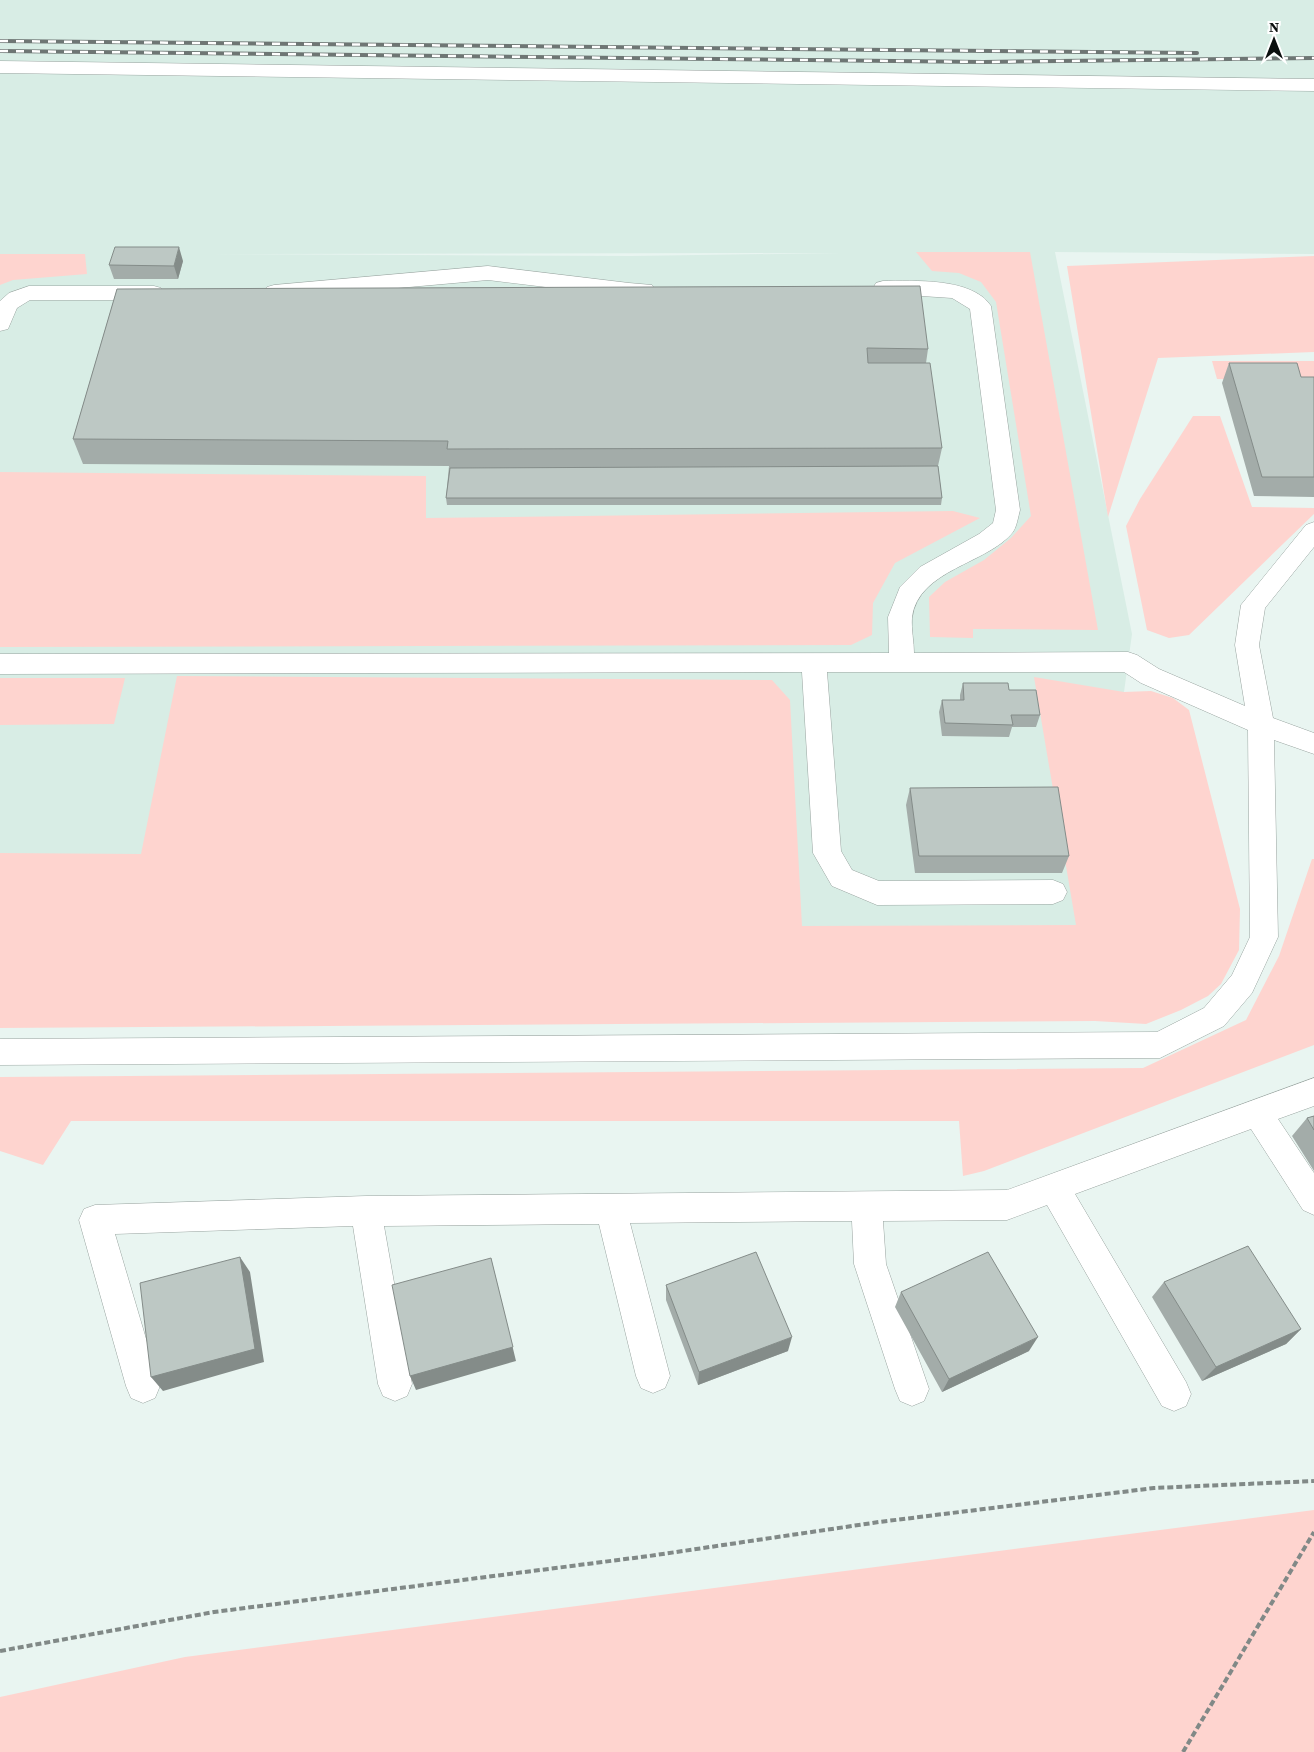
<svg xmlns="http://www.w3.org/2000/svg" width="1314" height="1752" viewBox="0 0 1314 1752" font-family="'Source Serif 4',serif">
	<style>
		.built { fill: #d8ede5; fill-rule: evenodd }
		.green { fill: #fed4cf }
		.lines { fill: none; stroke-linecap: round; stroke-linejoin: round }
		.minor-casing { stroke: #99a4a0; stroke-width: 1 }
		.path { stroke: #818987; stroke-width: 4; stroke-dasharray: 6 3; stroke-linecap: butt }
		.minor { fill: #fff; fill-rule: evenodd }
		.rail-casing { stroke: #6e7674; stroke-width: 4 }
		.rail { stroke: #fff; stroke-width: 2.5; stroke-dasharray: 8; stroke-linecap: butt }
		.wall { fill: #a3aca9 }
		.shaded-wall { fill: #848c89 }
		.building { fill: #bdc8c4; stroke: #848c89 }
	</style>
	<rect width="100%" height="100%" fill="#e9f5f1"/>
	<path class="built" d="M0 0H1314V254L1055 252 1132 634 1124 692 1182 977 0 975ZM841 253 631 256 210 254Z"/>
	<path class="green" d="M916 252H1030L1098 630 973 629V638L930 637 929 597 945 582 984 560 1011 538 1031 516 996 302 981 282 959 273 932 271Z
		M0 254H85L87 274 13 280 0 285Z
		M1314 256V352L1158 358 1108 517 1067 266Z
		M1212 361H1314V394L1309 381 1217 379Z
		M1193 416H1220L1252 507 1314 508V514L1189 635 1169 638 1147 630 1126 526 1140 499Z
		M0 472 426 476V518L953 511 980 518 895 563 873 603 872 635 851 645 0 647Z
		M177 676 772 680 790 700 802 926 1076 925 1034 677 1124 692 1151 691 1173 698 1189 710 1240 909 1239 950 1221 984 1208 996 1181 1010 1146 1024 1095 1021 0 1028V853L141 854Z
		M0 678H125L114 724 0 725Z
		M1312 859H1314V1045L984 1171 963 1176 959 1121H71L43 1165 0 1151V1077L1143 1068 1246 1020 1279 956Z
		M1314 1510V1752H0V1697L185 1657Z"/>
	<g class="lines">
		<defs>
			<path id="minor" d="M0 61 1314 79V91L0 73Z
				M488 266 629 283 652 285 655 290 652 295 629 297 488 280 274 299 267 297 264 292 267 287 274 285Z
				M883 281C913 281 972 277 991 306L1020 510C1018 517 1017 526 1013 532 988 564 918 569 912 618 911 629 914 642 914 653L1128 652 1137 655 1159 669 1245 706 1235 645 1241 605 1306 525 1314 522V547L1265 608 1259 645 1273 718 1314 733V754L1274 740 1278 937 1252 993 1224 1026 1160 1058 0 1065V1039L1157 1032 1204 1008 1232 975 1250 937 1248 730 1141 683 1124 672H827L841 851 852 870 879 881 1053 880 1063 884 1067 892 1063 900 1053 904 877 905 832 886 813 853 802 672 0 674V654L889 653 888 617 900 587 920 567 979 534 993 523 996 510 970 309 952 298 876 293 873 288 876 283Z
				M29 286H154L161 288 164 293 161 298 154 300H30L17 308 8 329 0 331V301L9 293Z
				M1314 1078V1106L1278 1119 1314 1173V1215L1303 1210 1251 1129 1075 1194 1186 1382 1191 1394 1186 1406 1174 1411 1162 1406 1047 1205 1007 1220 883 1221 886 1264 929 1389 924 1401 912 1406 900 1401 895 1389 854 1264 852 1221 630 1223 670 1376 665 1388 653 1393 641 1388 636 1376 599 1224 384 1226 412 1384 407 1396 395 1401 383 1396 378 1384 353 1226 115 1234 160 1386 155 1398 143 1403 131 1398 126 1386 79 1220 84 1209 95 1205 366 1196 1007 1190Z"/>
		</defs>
		<use href="#minor" class="minor-casing"/>
		<path class="path" d="M0 1651 214 1612 649 1556 879 1522 1154 1488 1314 1481
			M1183 1752 1314 1532"/>
		<use href="#minor" class="minor"/>
		<defs>
			<path id="rail" d="M0 41 1197 53
				M0 51 983 62 1314 58"/>
		</defs>
		<use href="#rail" class="rail-casing"/>
		<use href="#rail" class="rail"/>
	</g>
	<path class="wall" d="M183 261 178 279H114L109 265Z
		M117 289 928 349 926 363 942 448 938 466 942 498 941 505H447L446 498 449 466 83 464 73 439Z
		M1229 363 1301 377H1314V497L1254 496 1222 383Z
		M963 683 1009 690 1040 715 1036 727H1012L1009 737 942 736 939 712 942 700H960V695Z
		M910 788 1069 856 1062 873H915L906 805Z
		M1314 1116V1171L1292 1136 1307 1118Z
		M1164 1282 1301 1329 1286 1344 1202 1381 1152 1297Z
		M666 1285 788 1351 698 1385 666 1300Z
		M901 1292 1029 1351 942 1392 895 1307Z"/>
	<path class="shaded-wall" d="M179 247 183 261 178 279 174 266Z
		M240 1257 250 1272 264 1362 163 1391 151 1377Z
		M491 1258 516 1361 416 1390 410 1376Z
		M1301 1329 1286 1344 1202 1381 1216 1367Z
		M792 1337 788 1351 698 1385 699 1372Z
		M1038 1337 1029 1351 942 1392 949 1379Z"/>
	<path class="building" d="M115 247H179L174 266 109 265Z
		M920 286 928 349 867 348 868 363H930L942 448 447 449 448 441 73 439 117 289Z
		M1229 363H1297L1301 377H1314V477H1262Z
		M938 466 942 498H446L450 468Z
		M963 683H1008L1009 690H1036L1040 715H1011L1013 725 945 723 942 700H964Z
		M1058 787 1069 856H919L910 788Z
		M1314 1116V1130L1307 1118Z
		M1248 1246 1301 1329 1216 1367 1164 1282Z
		M756 1252 792 1337 699 1372 666 1285Z
		M988 1252 1038 1337 949 1379 901 1292Z
		M240 1257 255 1349 151 1377 140 1283Z
		M491 1258 513 1347 410 1376 392 1285Z"/>
	<g transform="translate(1274 40)" stroke="#ffffff" stroke-width="4" paint-order="stroke">
	<path d="M0-4L9 19L0 12L-9 19Z" fill="#0b0f0e"/>
	<text y="-8" font-size="14" font-weight="bold" text-anchor="middle" fill="#0b0f0e">N</text>
	</g>
</svg>
